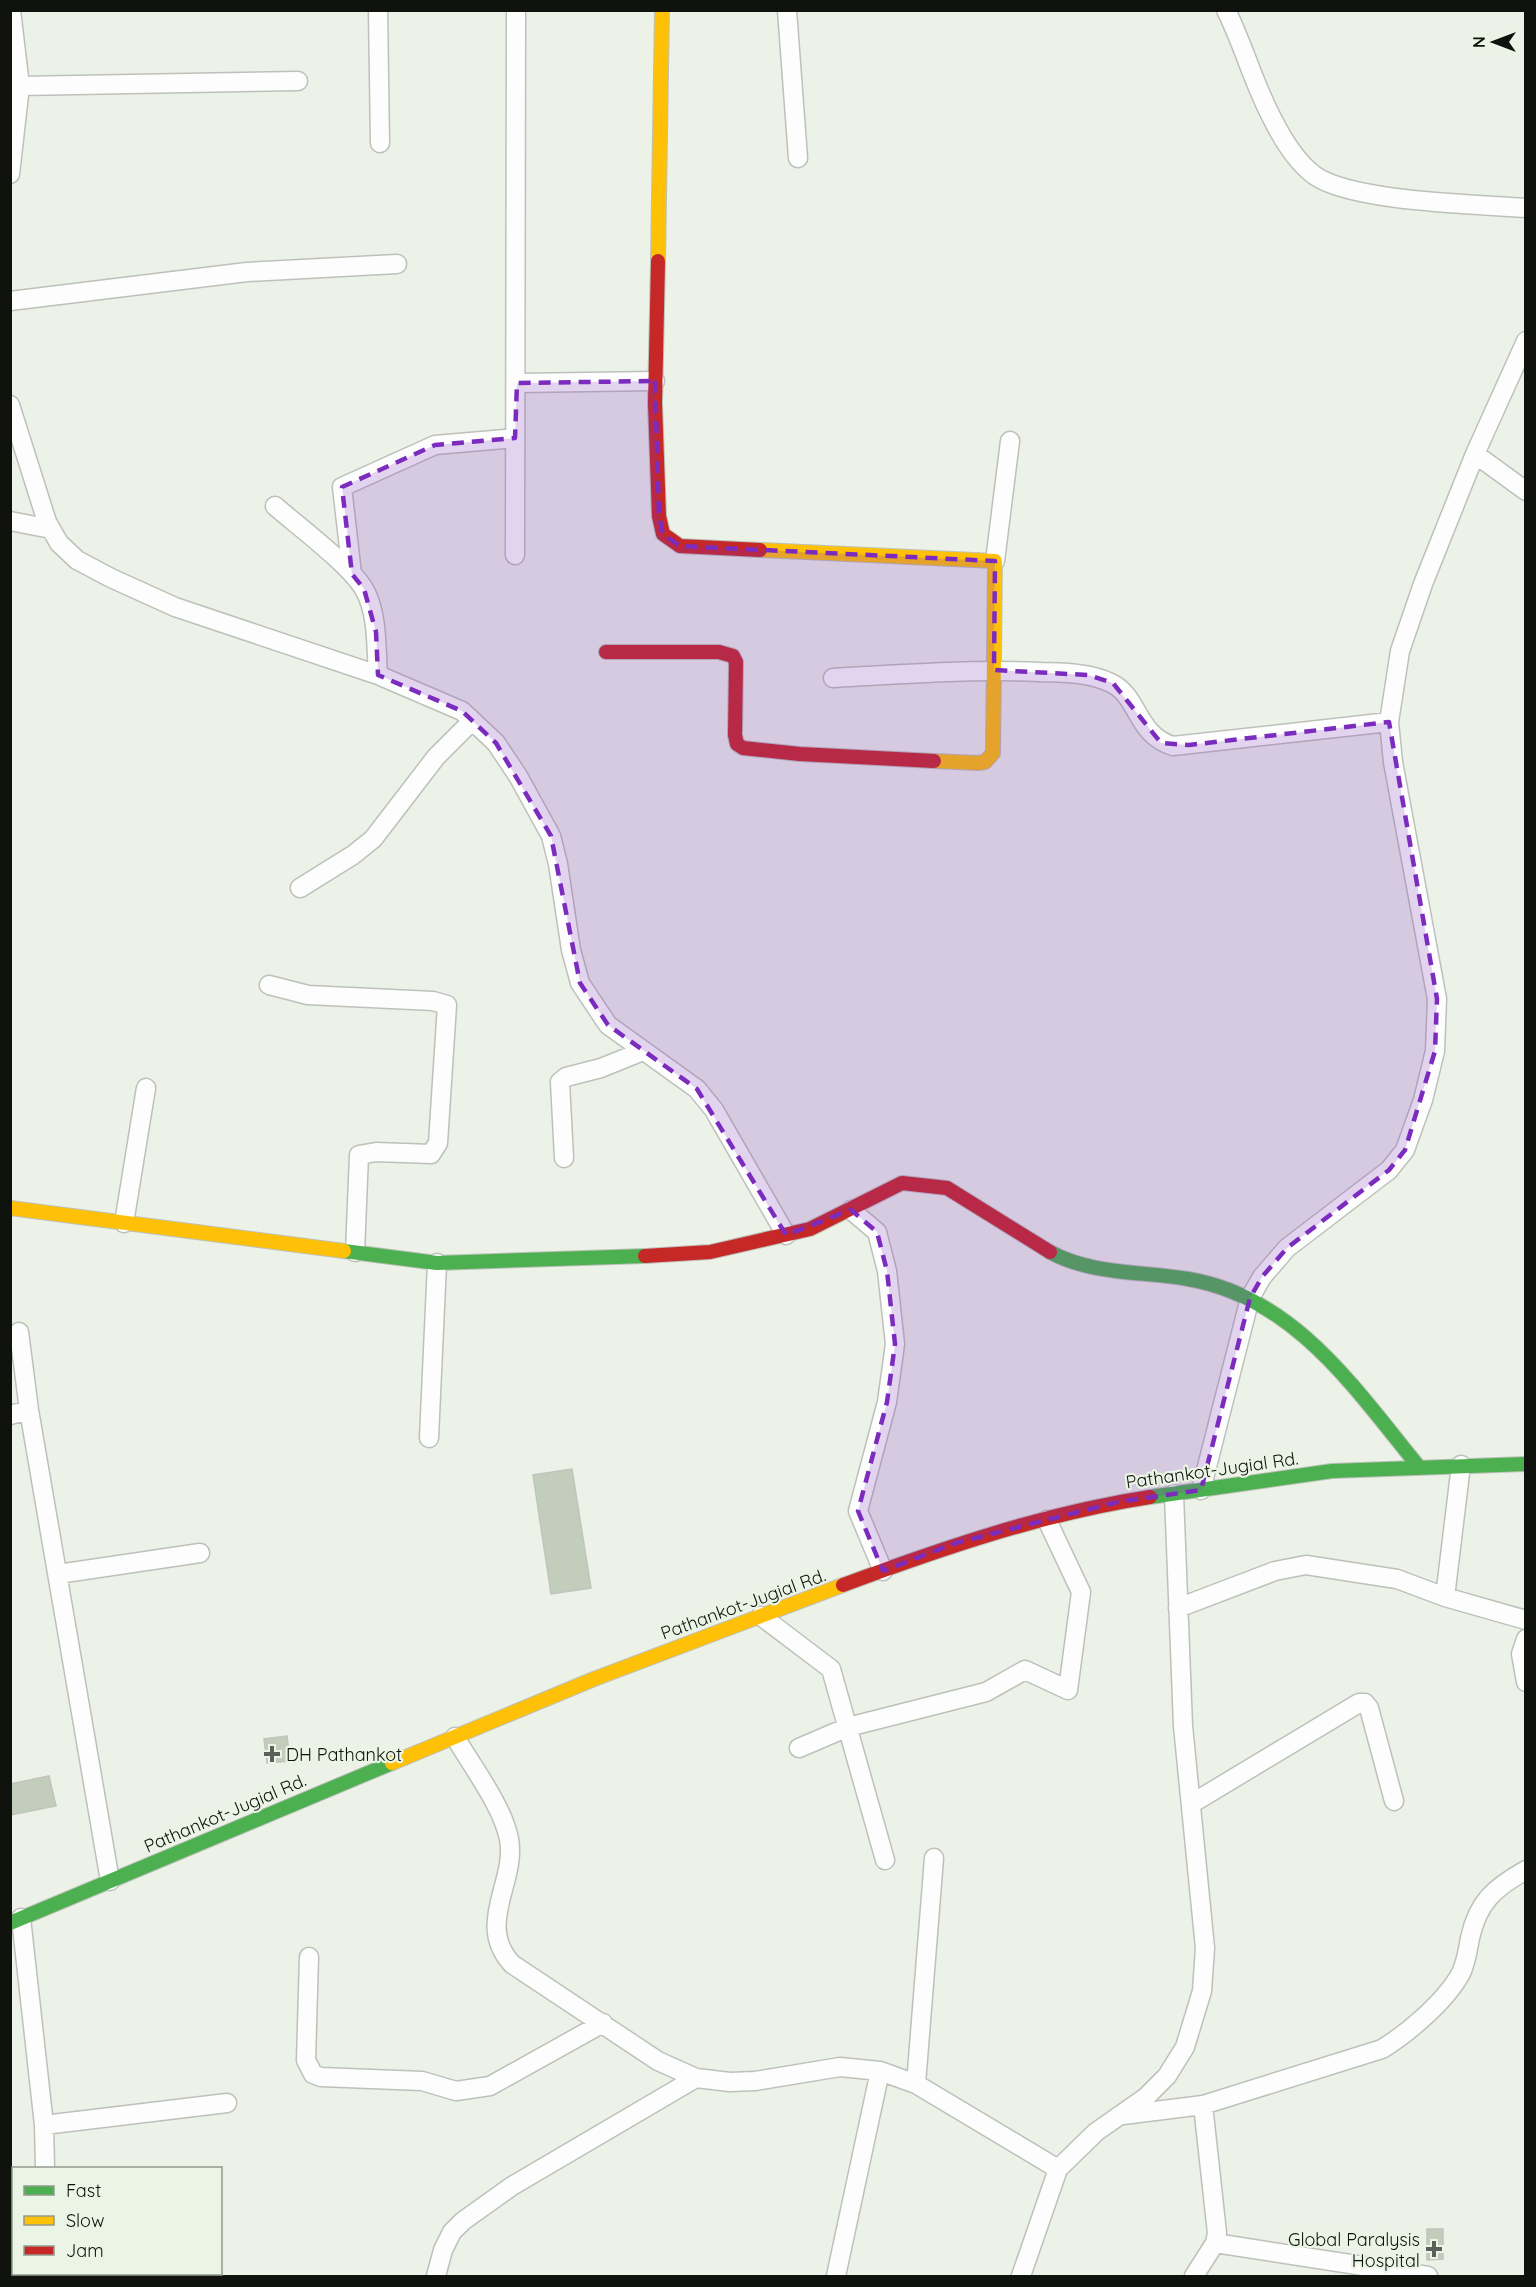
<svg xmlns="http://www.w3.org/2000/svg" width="1536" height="2287" viewBox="0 0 1536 2287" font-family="Quicksand,sans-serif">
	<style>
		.building { fill: #c3cdbc; stroke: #c0c4bd; stroke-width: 1.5 }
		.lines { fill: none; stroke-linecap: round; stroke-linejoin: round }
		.street-casing { stroke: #bdc1ba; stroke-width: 21 }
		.fast-casing { stroke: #bdc1ba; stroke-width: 16 }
		.slow-casing { stroke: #bdc1ba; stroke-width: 16 }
		.jam-casing { stroke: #bdc1ba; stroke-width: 16 }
		.street { stroke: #fcfdfc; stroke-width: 18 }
		.fast { stroke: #4caf50; stroke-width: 14 }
		.slow { stroke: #ffc107; stroke-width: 14 }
		.jam { stroke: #c62828; stroke-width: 14 }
		.marked { fill: #7b2cbf; fill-opacity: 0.2; stroke: #7b2cbf; stroke-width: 4.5; stroke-dasharray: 12 8; stroke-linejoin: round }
		.poi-dot { fill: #5c605a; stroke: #ebf5e5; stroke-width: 2 }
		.labels { text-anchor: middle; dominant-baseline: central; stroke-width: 4.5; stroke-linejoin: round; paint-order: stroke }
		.street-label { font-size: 18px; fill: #0f120d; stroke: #ebf5e5 }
		.poi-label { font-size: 18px; fill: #0f120d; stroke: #ebf5e5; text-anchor: start }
	</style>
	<rect width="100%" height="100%" fill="#ecf2e8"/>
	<path class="building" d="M572 1469 591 1588 551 1594 533 1475Z
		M287 1736 290 1761 267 1763 264 1739Z
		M49 1776 56 1806 10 1815V1784Z
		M1427 2229H1443V2259L1427 2260Z"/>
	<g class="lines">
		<defs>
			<path id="street" d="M378 10 380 143
				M787 10 798 158
				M1226 10C1244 46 1254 85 1273 120 1283 140 1297 162 1314 175 1351 202 1476 204 1526 208
				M20 86 298 81
				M10 174 20 86 11 10
				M10 301 247 272 397 264
				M517 383 655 381
				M10 405 47 522 59 543 77 560 111 578 175 607 378 675 462 711 496 743 518 776 551 836 558 864 571 950 580 983 608 1025 697 1089 714 1110 786 1235
				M1475 454 1526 491
				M275 506C299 527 349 564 364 589 378 613 376 648 378 675
				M10 521 51 529
				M515 555 516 10
				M995 561 1010 441
				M352 574 342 487 435 445 515 438
				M833 678C902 674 970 669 1039 672 1064 673 1088 672 1111 683 1139 696 1136 735 1173 746L1389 722
				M300 888 353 855 373 839 436 757 472 721
				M269 985 308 995 433 1001 447 1005 438 1143 431 1154 376 1152 359 1155 355 1252
				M564 1158 560 1082 566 1077 601 1068 643 1051
				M851 1210 877 1232 887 1271 895 1344 887 1402 858 1511 883 1571
				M124 1223 146 1088
				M19 1332 29 1410 110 1881
				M10 1415 29 1410
				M429 1438 437 1263
				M1201 1490 1250 1298 1262 1277 1287 1248 1389 1170 1405 1150 1423 1100 1435 1051 1437 999 1393 762 1389 722 1400 651 1423 584 1475 454 1526 341
				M58 1574 200 1553
				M1445 1597 1461 1465
				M1178 1608 1275 1571 1306 1565 1397 1579 1445 1597 1526 1620
				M761 1616 831 1669 885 1860
				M1526 1639 1521 1654 1526 1682
				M455 1737C472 1766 503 1807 509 1839 517 1882 475 1924 512 1964L658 2061 696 2078 730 2082 755 2081 840 2067 880 2071 916 2084 1058 2169
				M799 1748 848 1727 986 1692 1025 1670 1068 1690 1081 1592 1047 1520
				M1191 1804 1359 1703H1365L1369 1708 1394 1801
				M21 1918 44 2125 45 2168
				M309 1957 306 2060 313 2074 321 2077 422 2081 456 2091 490 2086 603 2023
				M916 2084 934 1858
				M1123 2115 1203 2105 1382 2049C1408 2033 1446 2001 1461 1973 1466 1963 1468 1949 1470 1938 1478 1902 1494 1888 1526 1870
				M44 2125 227 2103
				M1215 2243 1428 2276
				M436 2276 443 2250 452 2232 463 2221 512 2186 696 2078
				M836 2276 880 2071
				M1021 2276 1058 2169 1096 2132 1146 2097 1167 2076 1185 2047 1202 1991 1205 1948 1183 1726 1174 1494
				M1194 2276 1215 2243 1217 2233 1203 2105"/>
			<path id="fast" d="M344 1251 437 1263 645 1256
				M1050 1252C1092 1275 1142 1271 1188 1279 1295 1297 1355 1389 1419 1467
				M1150 1497 1332 1471 1526 1464
				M10 1923 392 1763"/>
			<path id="slow" d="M658 261 662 10
				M760 550 995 561 993 753 985 762 978 763 934 761
				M10 1208 344 1251
				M392 1763 594 1679 843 1585"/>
			<path id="jam" d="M658 261 655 403 659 516 663 534 680 546 760 550
				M606 652H719L733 656 736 662 735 735 737 744 743 748 800 754 934 761
				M645 1256 710 1252 810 1229 902 1183 947 1188 1050 1252
				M843 1585C943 1548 1045 1513 1150 1497"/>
		</defs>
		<use href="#street" class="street-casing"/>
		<use href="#fast" class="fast-casing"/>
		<use href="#slow" class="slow-casing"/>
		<use href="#jam" class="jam-casing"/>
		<use href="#street" class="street"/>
		<use href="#fast" class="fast"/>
		<use href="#slow" class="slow"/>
		<use href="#jam" class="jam"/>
	</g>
	<path class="marked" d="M655 381 659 516 663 534 680 546 995 561 994 670 1088 675 1113 683 1161 743 1189 745 1389 722 1437 999 1435 1051 1405 1150 1389 1170 1287 1248 1262 1277 1250 1298 1201 1490 1118 1502 956 1543 883 1571 858 1511 887 1402 895 1344 887 1271 877 1232 851 1210 786 1235 697 1089 608 1025 580 983 551 836 496 743 462 711 378 675 376 632 364 589 352 574 342 487 435 445 515 438 517 383Z"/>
	<g class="poi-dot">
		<path d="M269 1745h6v6h6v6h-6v6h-6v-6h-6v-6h6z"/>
		<path d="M1431 2240h6v6h6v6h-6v6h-6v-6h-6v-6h6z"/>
	</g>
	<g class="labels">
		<g class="street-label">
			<text transform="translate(1212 1470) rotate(-8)">Pathankot-Jugial Rd.</text>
			<text transform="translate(743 1604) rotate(-20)">Pathankot-Jugial Rd.</text>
			<text transform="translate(225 1813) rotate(-23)">Pathankot-Jugial Rd.</text>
		</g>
		<g class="poi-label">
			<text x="286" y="1754">DH Pathankot</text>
			<text x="1420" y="2239" text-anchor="end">Global Paralysis<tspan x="1420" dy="21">Hospital</tspan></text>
		</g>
	</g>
	<rect width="1536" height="2287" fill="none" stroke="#0f120d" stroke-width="24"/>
	<rect x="12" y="2167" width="210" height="108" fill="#ebf5e5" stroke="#939a8f" stroke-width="1.5"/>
	<rect x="24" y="2186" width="30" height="9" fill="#4caf50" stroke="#939a8f" stroke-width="1.5"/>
	<text x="66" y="2197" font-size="18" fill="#0f120d">Fast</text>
	<rect x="24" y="2216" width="30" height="9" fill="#ffc107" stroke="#939a8f" stroke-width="1.5"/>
	<text x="66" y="2227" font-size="18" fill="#0f120d">Slow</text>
	<rect x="24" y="2246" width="30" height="9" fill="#c62828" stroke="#939a8f" stroke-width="1.5"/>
	<text x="66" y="2257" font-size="18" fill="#0f120d">Jam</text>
	<g transform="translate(1494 42) rotate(270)" stroke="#ebf5e5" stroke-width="4.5" paint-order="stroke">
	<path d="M0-4.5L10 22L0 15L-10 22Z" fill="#0f120d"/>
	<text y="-9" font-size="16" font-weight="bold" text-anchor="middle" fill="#0f120d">N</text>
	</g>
</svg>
